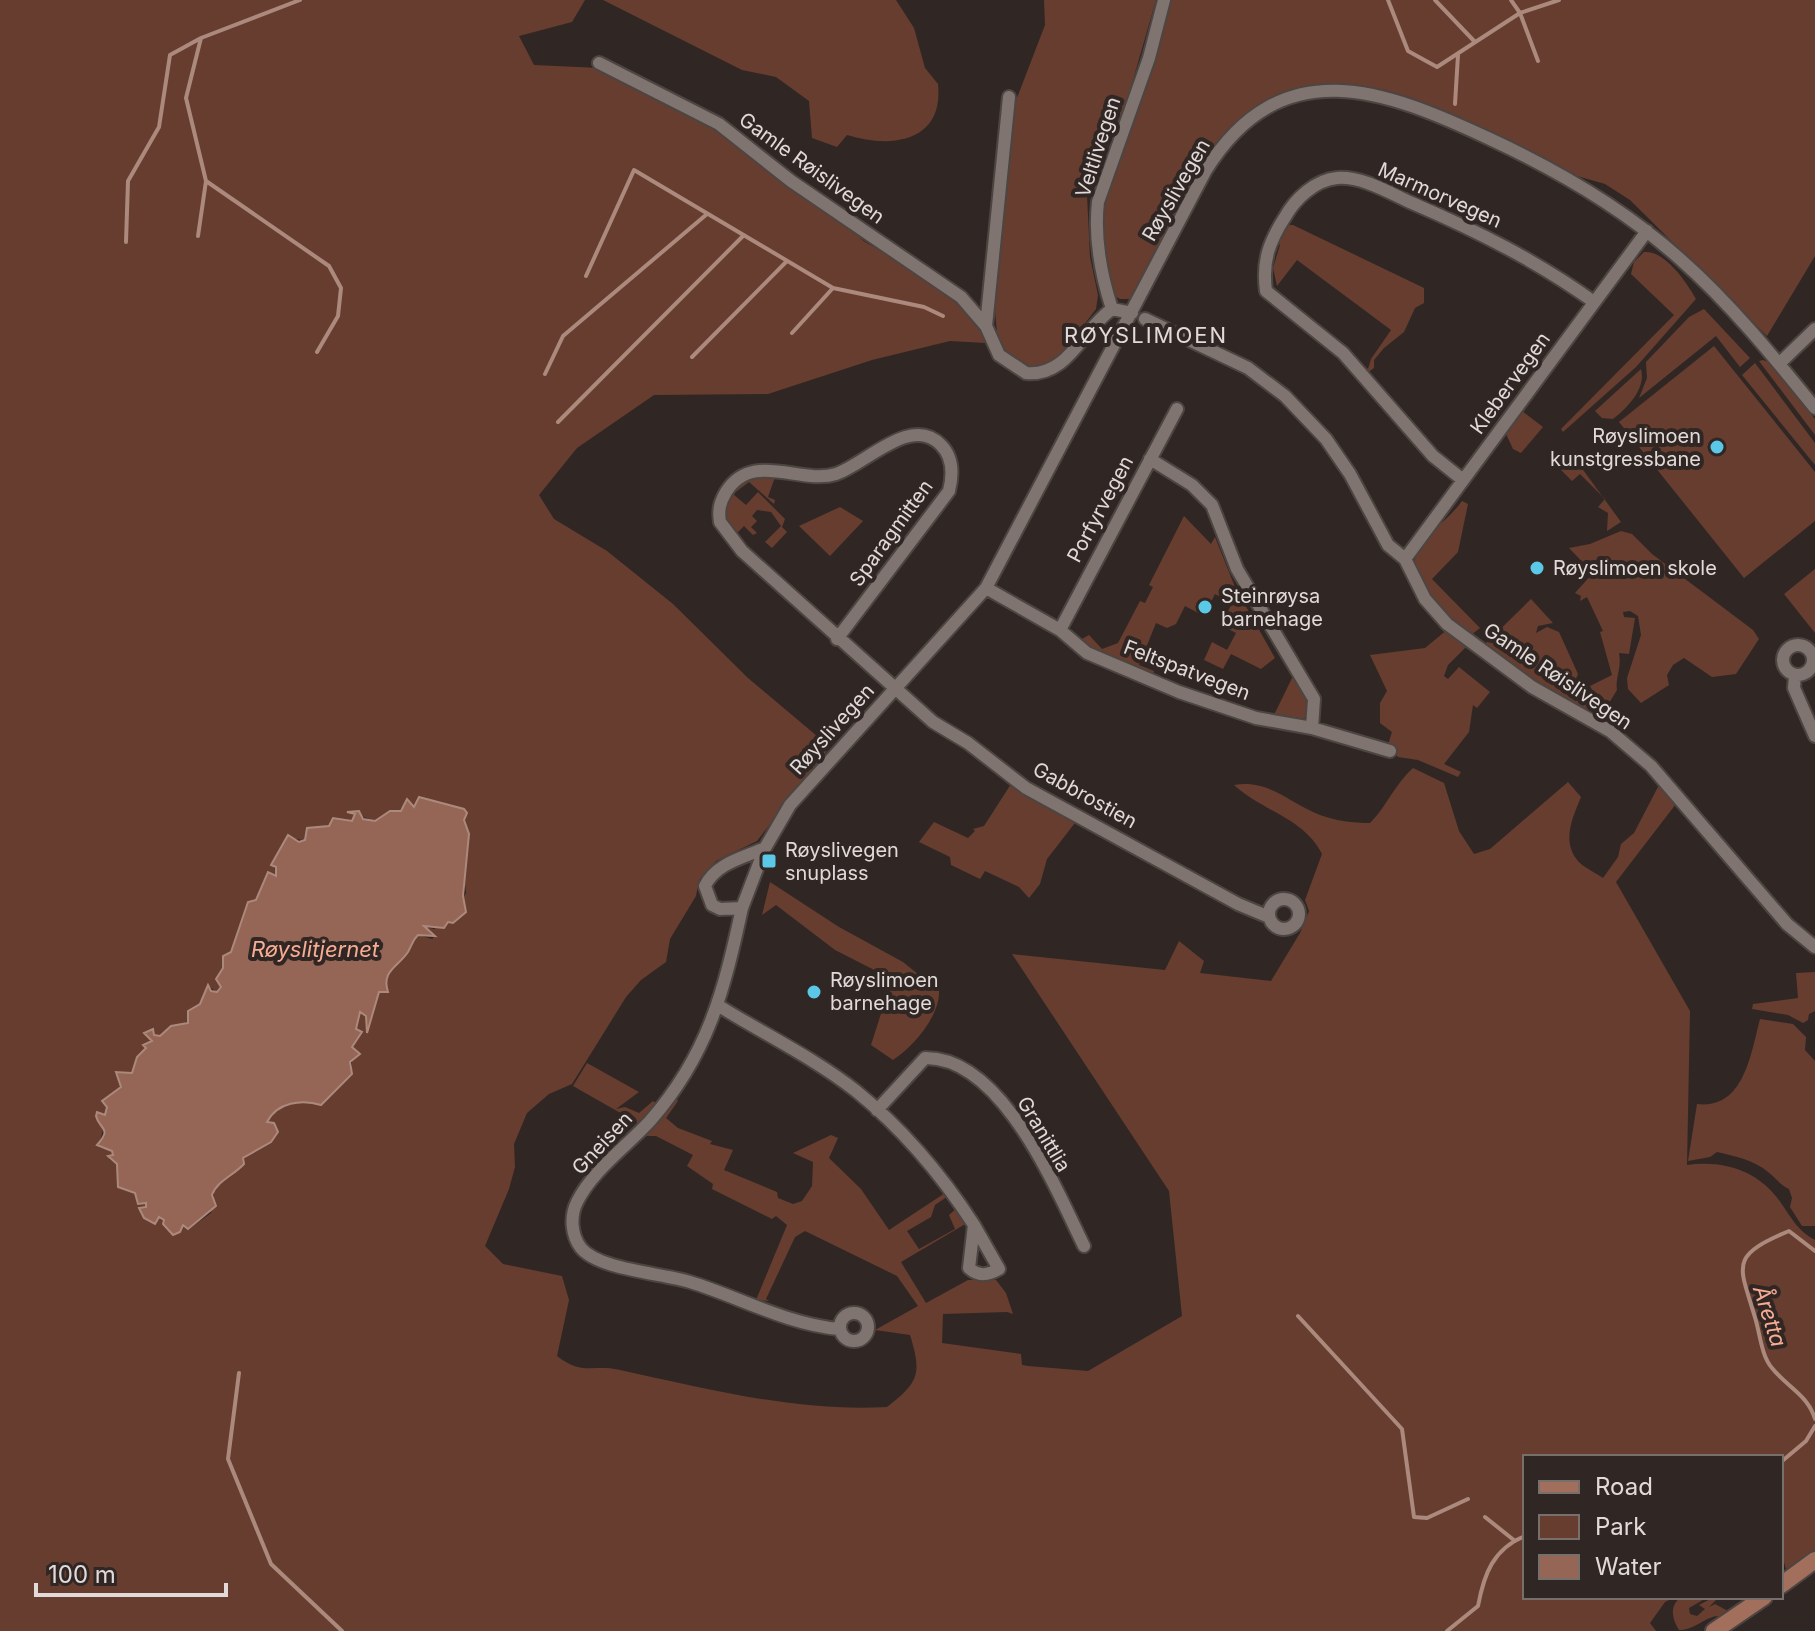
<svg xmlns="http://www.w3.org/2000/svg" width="1815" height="1631" viewBox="0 0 1815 1631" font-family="Inter,sans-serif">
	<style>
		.green { fill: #673d2f; fill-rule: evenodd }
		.water { fill: #956656; stroke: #ac897d; stroke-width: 2 }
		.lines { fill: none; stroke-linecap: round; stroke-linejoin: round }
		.stream { stroke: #ac897d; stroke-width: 4 }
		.minor-casing { stroke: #4c4542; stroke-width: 16 }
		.major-casing { stroke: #4c4542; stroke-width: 20 }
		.minor { stroke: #7f7470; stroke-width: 12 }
		.major { stroke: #a36f5d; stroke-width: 16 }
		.poi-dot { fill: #5bc8e7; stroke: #302724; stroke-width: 3 }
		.labels { text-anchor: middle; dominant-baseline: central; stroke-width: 8; stroke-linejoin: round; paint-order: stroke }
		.street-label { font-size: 20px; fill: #e1dad8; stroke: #302724 }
		.poi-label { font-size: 20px; fill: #e1dad8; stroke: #302724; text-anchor: start }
		.neighbourhood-label { font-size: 22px; letter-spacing: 2px; fill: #e1dad8; stroke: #302724 }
		.water-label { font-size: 22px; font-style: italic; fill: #f8ac93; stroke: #302724 }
	</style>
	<rect width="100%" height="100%" fill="#302724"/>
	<path class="green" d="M0 0H585L572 22 519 36 534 65 599 68 703 119 855 231C864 245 872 245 885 252 923 272 973 301 986 343L950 341 872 360 768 394 654 395 577 448 539 495 554 519 607 551 673 604 748 678 830 747 757 841 716 861 699 880 696 896 670 939 666 962 641 980 626 997 572 1084 549 1094 527 1113 514 1144 515 1167 509 1189 485 1246 503 1264 562 1276 569 1300 557 1356C583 1376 592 1364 620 1370 708 1389 796 1412 887 1407 919 1382 922 1374 910 1335L875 1330 918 1306 897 1276 805 1231 795 1237 766 1299 769 1301 756 1300 787 1225 776 1216 772 1219 712 1189 713 1184 687 1166 693 1155 656 1136H645L676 1098 678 1101 666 1118 678 1128 712 1141 710 1144 733 1150 724 1170 777 1192 778 1198 793 1204 802 1201 812 1186 813 1162 793 1153 831 1135 838 1138 829 1158 861 1189 889 1230 945 1193 948 1196 935 1205 931 1217 907 1231 919 1249 955 1229 949 1215 958 1207 967 1223 901 1262 926 1303 968 1280H996L1006 1293 1013 1314 1007 1312 943 1314 942 1343 1021 1354 1022 1365 1028 1366 1088 1371 1182 1316 1169 1191 1012 954 1165 970 1179 941 1204 961 1200 973 1271 981 1300 933 1309 911 1305 900 1322 854C1304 818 1262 811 1234 785 1269 779 1289 803 1320 815 1337 821 1352 823 1370 823 1387 806 1394 785 1413 768L1444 783 1459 831 1474 854 1490 849 1568 782 1581 797C1572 819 1560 844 1581 864 1587 869 1596 873 1603 878L1618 857 1621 844 1634 833 1660 783 1679 800 1616 882 1690 1011 1687 1165C1725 1160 1759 1171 1781 1203 1792 1219 1798 1231 1815 1240V1551L1786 1569 1781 1552V1457H1525V1597H1675L1665 1602 1650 1623 1656 1631H0ZM436 801 459 810 469 834 464 876 466 893 448 921 434 929 423 926 435 936 432 939 419 935 402 959 390 969 379 992 367 1032 366 1016 360 1012 356 1029 362 1032 352 1047V1075L321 1105C302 1099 277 1102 267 1123H274L278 1132 270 1142 243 1159 244 1164 215 1186 211 1213 189 1229 186 1224 171 1231 167 1229 165 1220 119 1180 117 1164 109 1159 113 1156 112 1151 99 1147 108 1107 102 1101 121 1087 117 1072 132 1073 152 1041 145 1033 153 1029 154 1035C178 1038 205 1007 208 986L217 992 221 987 216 979 223 968 222 961 231 953 248 902 256 901 268 872 276 876 274 866 294 839 305 840 307 829 329 826 333 818 352 821 355 814 375 821 390 811 398 813 406 804 414 808Z
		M603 0H896L914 28 925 68 938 84C944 142 892 149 847 135L837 147 812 138 809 101 776 77 742 70Z
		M1044 0H1156L1126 104 1087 195 1090 257 1098 295 1096 309 1060 356 1047 364 1031 367 1007 354 997 333 995 311 1015 103 1045 25Z
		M1168 0H1815V256L1767 336 1630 200 1605 184 1577 176C1467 124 1313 13 1214 148 1181 194 1158 249 1132 299H1120L1113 295 1105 272 1101 204Z
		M1286 225H1293L1424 288V303L1415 308 1404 332 1384 348 1374 360V368L1367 373 1362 364 1368 369 1371 359 1391 330 1297 260 1277 286 1273 268 1280 245 1276 241Z
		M1644 252C1665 250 1687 283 1696 299L1636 367 1563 432 1561 429 1674 315 1631 274 1634 262Z
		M1704 309 1750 358 1740 367 1716 336 1639 398 1647 378 1646 362 1689 317Z
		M1714 346 1815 472V521L1744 578 1619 422Z
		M1763 360 1770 363 1815 419V435L1759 361Z
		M1755 363 1815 443V465L1742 375Z
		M1641 369C1646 389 1628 407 1613 419L1602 418 1595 411Z
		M1522 411 1543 427 1521 453 1513 449 1506 434Z
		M1558 462 1581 467 1621 522 1607 531 1608 513 1598 507 1605 499 1580 474 1572 481 1555 464Z
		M776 474 768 497 775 500 774 504 749 482 733 494 746 505 758 492 785 519 782 527 787 532 772 548 765 542 781 526 771 512 757 510 752 516 757 521 751 527 757 533 753 535 744 526 735 535 749 552 724 521C725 487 745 478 776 474Z
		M1462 501 1468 504 1458 552 1432 579 1480 628 1471 635 1432 603 1413 565C1423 531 1445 525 1462 501Z
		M840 507 863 521 830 556 799 526Z
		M1184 516 1211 544 1215 537 1235 587 1275 658 1261 669 1231 654 1223 669 1204 660 1212 642 1227 650 1236 633 1221 625 1232 603 1215 594 1204 616 1185 606 1176 624 1167 628 1156 623 1139 665 1154 671 1153 674 1092 652 1080 640 1089 635 1102 649 1118 643 1140 601 1145 603 1153 587 1149 585Z
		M1621 531 1632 534 1652 554 1753 630 1759 639 1736 674 1712 677 1684 658 1673 665 1667 675 1669 685 1641 703 1628 689 1627 678 1641 635 1638 616 1630 611 1623 612 1624 617 1635 618 1629 654 1619 653C1622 668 1615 678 1617 690L1603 713 1602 708 1607 702 1601 696 1597 699 1590 686 1612 675 1600 632 1603 631 1587 597 1580 601 1581 596 1575 593 1593 573 1569 548 1590 544Z
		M1815 569V633L1784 594Z
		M1531 599 1553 623 1538 626 1536 633 1547 627 1559 632 1578 674 1573 686 1592 695 1590 700 1604 724 1534 685 1483 646Z
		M1448 629 1469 644 1448 665 1444 676 1448 679 1459 667 1490 692 1477 708 1473 705 1469 732 1444 764 1461 772 1458 777 1418 760 1398 757 1388 745 1392 732 1380 723V703L1387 691 1370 655 1425 648Z
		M1293 676 1308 698V715L1301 720 1274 715Z
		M1011 784 1078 819 1047 859 1040 884 1029 898 1019 887 985 871 980 879 951 865 950 857 919 842 934 822 968 838 975 831 973 829 984 826Z
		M770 882 839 927 903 962 939 991C940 1016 913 1047 893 1060L871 1045 892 979 835 950 776 905 762 915Z
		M1815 972V1011L1809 1014 1808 1020 1803 1023 1788 1015 1752 1009 1753 1004 1798 998 1796 973Z
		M1760 1019 1793 1024 1806 1037 1805 1050 1815 1061V1226H1802L1790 1207 1792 1198 1789 1189C1779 1184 1777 1179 1768 1172 1754 1160 1735 1156 1717 1152L1710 1157 1688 1161 1697 1104C1744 1110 1751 1053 1760 1019Z
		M587 1063 639 1092 616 1109 625 1107 639 1113 653 1101 656 1103 638 1123 573 1086Z
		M1681 1597H1708L1689 1608 1690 1614 1697 1616 1705 1609 1699 1605 1714 1597 1718 1598 1709 1607 1715 1604 1728 1611 1737 1607 1725 1616C1707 1613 1697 1630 1679 1630 1672 1619 1669 1606 1681 1597Z"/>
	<path class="water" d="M419 797 464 809 467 813 464 820 469 834 463 896 466 912 453 923 448 922 444 928 424 926 435 936 418 935C412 941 412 945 408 952 398 967 381 971 388 992H379L367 1033 366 1016 360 1012 356 1029 362 1032 352 1047 360 1054 350 1062 352 1074 321 1105C302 1099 277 1102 267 1122L274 1123 278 1132 271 1142 243 1158 244 1164C234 1175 217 1181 212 1195L216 1206 188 1229 183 1225 180 1232 173 1235 163 1224 164 1220 159 1217 155 1224 144 1218 139 1208 146 1207V1203L138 1204 135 1193 118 1187 117 1164 108 1156 113 1155 112 1151 97 1145C113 1127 99 1130 96 1116L97 1112 105 1115 107 1107 102 1101 121 1087 116 1072 132 1073 137 1057 146 1048 143 1045 152 1041 144 1033 153 1029 154 1035 160 1036 171 1026 188 1023V1011L200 1004 208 985 211 991 217 992 221 987 216 979 223 968V956L231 952 248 902 256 900 268 872 276 876V867L271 865 288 835 299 842 305 840 307 828 329 826 333 818 352 821 355 814 347 812 359 811 363 819 375 821 390 811H401L407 799 414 807Z"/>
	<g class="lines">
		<path class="stream" d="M1388 0 1408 51 1437 67 1520 13 1559 0
			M1435 0 1475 42
			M1511 0 1520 13 1538 61
			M201 38 186 98 206 181 329 266 341 288 338 316 317 352
			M1455 104 1458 55
			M198 236 206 181
			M126 242 128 181 159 127 170 55 201 38 300 0
			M586 276 634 170 833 288 924 307 943 316
			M792 333 833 288
			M692 357 787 261
			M545 374 563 336 707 214
			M558 422 744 235
			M1815 1251 1789 1231C1727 1257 1740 1265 1756 1321 1760 1335 1762 1357 1772 1368 1787 1387 1808 1395 1815 1419
			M1298 1316 1402 1429 1414 1517 1427 1518 1468 1499
			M239 1373 228 1459 271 1564 342 1631
			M1781 1462 1806 1441 1815 1426
			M1485 1517 1515 1541
			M1447 1631 1478 1606C1484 1574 1493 1549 1525 1536"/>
		<defs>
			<path id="minor" d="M599 63 719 124 791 181 961 297 986 326 999 355 1026 373C1068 377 1082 330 1112 309L1132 313
				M1112 309C1101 275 1094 238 1098 202L1149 58 1164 0
				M1145 319 1248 368 1285 396 1326 439 1350 474 1388 545 1405 559 1425 599 1447 624 1532 687 1610 731 1651 766 1787 924 1815 947
				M986 326 1009 97
				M1779 364 1815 329
				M1150 459 1192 485 1212 505 1237 569 1314 699 1312 728
				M1463 480 1433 456 1343 353 1266 291C1262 261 1269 242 1285 217 1295 199 1315 180 1337 178 1362 176 1390 193 1412 203 1477 231 1537 261 1594 302
				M1405 559 1647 231
				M986 588 1060 630 1087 653 1179 692 1256 718 1312 728 1390 751
				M1060 630 1177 409
				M837 639 949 491C953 475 954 458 941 445 911 414 866 464 836 474 800 485 752 450 726 492 720 502 718 510 720 522L742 551 933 722 968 743 1026 788 1238 904 1269 917
				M1783 660a15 15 0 1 1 30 0a15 15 0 1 1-30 0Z
				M1795 675 1794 688 1815 736
				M765 848C743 858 716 863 705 886L712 905 720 909 742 908 765 848 790 805 986 588 1206 170C1282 49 1385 90 1490 139 1559 171 1623 208 1680 259 1730 303 1773 356 1815 408
				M1269 914a15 15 0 1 1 30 0a15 15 0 1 1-30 0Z
				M742 908C724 991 708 1055 650 1121 627 1146 592 1171 577 1202 570 1216 571 1235 581 1248 599 1270 662 1273 690 1282 739 1297 786 1324 839 1329
				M719 1006C764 1034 814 1058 856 1091 903 1129 941 1174 974 1225L969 1268C979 1277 988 1275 999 1269L974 1225
				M877 1110 925 1058C1002 1057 1055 1187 1084 1246
				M840 1327a14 14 0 1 1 28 0a14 14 0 1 1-28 0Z"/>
			<path id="major" d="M1781 1585 1815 1560
				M1714 1631 1764 1597"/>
		</defs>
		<use href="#minor" class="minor-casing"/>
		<use href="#major" class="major-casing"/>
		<use href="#minor" class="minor"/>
		<use href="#major" class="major"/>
	</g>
	<g class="poi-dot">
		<circle cx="1717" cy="447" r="8"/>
		<circle cx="1537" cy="568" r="8"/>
		<circle cx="1205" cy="607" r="8"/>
		<rect x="761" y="853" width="16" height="16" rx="4"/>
		<circle cx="814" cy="992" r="8"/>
	</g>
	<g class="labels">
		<g class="street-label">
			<text transform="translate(1098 147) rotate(-72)">Veltlivegen</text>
			<text transform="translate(812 168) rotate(36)">Gamle Røislivegen</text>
			<text transform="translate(1176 190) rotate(-60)">Røyslivegen</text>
			<text transform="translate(1440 195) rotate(24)">Marmorvegen</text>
			<text transform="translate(1510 383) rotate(-54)">Klebervegen</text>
			<text transform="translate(1100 509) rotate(-62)">Porfyrvegen</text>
			<text transform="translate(891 533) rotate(-54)">Sparagmitten</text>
			<text transform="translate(1187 670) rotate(21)">Feltspatvegen</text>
			<text transform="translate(1558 676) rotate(34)">Gamle Røislivegen</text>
			<text transform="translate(832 729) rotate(-48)">Røyslivegen</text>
			<text transform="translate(1085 795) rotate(29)">Gabbrostien</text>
			<text transform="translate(1044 1134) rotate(59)">Granittlia</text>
			<text transform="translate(602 1143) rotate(-47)">Gneisen</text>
		</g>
		<g class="poi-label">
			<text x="1701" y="436" text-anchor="end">Røyslimoen<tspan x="1701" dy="23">kunstgressbane</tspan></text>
			<text x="1553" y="568">Røyslimoen skole</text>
			<text x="1221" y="596">Steinrøysa<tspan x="1221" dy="23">barnehage</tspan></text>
			<text x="785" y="850">Røyslivegen<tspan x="785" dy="23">snuplass</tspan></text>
			<text x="830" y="980">Røyslimoen<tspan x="830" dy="23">barnehage</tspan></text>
		</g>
		<g class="neighbourhood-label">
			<text x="1146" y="335">RØYSLIMOEN</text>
		</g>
		<g class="water-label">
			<text x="315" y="949">Røyslitjernet</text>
			<text transform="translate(1770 1316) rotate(72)">Åretta</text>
		</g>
	</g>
	<rect x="1523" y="1455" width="260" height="144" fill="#302724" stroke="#776f6c" stroke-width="2"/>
	<rect x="1539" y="1481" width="40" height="12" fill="#a36f5d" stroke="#776f6c" stroke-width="2"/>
	<text x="1595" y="1495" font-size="24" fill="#e1dad8">Road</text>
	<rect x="1539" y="1515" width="40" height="24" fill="#673d2f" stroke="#776f6c" stroke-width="2"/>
	<text x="1595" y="1535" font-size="24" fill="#e1dad8">Park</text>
	<rect x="1539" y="1555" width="40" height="24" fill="#956656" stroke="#776f6c" stroke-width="2"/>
	<text x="1595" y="1575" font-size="24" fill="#e1dad8">Water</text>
	<path d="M36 1583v12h190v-12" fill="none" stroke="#e1dad8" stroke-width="4"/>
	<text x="48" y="1583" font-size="24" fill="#e1dad8" stroke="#302724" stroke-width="6" paint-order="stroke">100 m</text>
</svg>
